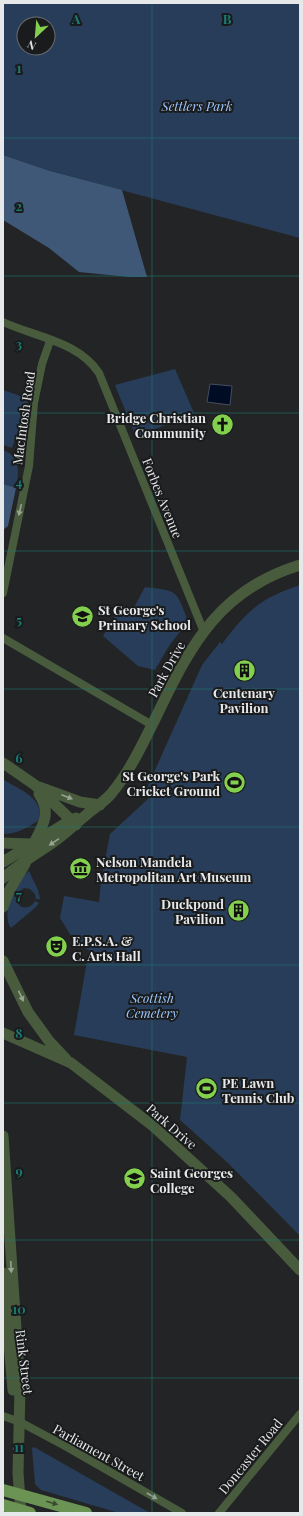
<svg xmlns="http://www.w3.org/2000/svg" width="303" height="1516" viewBox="0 0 303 1516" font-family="'Playfair Display',serif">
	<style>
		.green { fill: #283d59; fill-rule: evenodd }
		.forest { fill: #405877 }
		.water { fill: #000b24; stroke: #454d5f }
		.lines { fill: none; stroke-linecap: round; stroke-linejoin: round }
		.minor { stroke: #485c3d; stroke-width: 8 }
		.tertiary { stroke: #485c3d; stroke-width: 11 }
		.primary { stroke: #6b9353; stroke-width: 12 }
		.oneway { fill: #98a293 }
		.oneway2 { fill: #3a4b32 }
		.grid { fill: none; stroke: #1a7c74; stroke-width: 1; stroke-opacity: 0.55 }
		.labels { text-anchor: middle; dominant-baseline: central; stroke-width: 4; stroke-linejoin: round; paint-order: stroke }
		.park-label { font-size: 13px; font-style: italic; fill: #9bc5fb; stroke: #191b1c }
		.poi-label { font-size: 13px; font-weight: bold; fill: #e7e8e9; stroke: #191b1c; text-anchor: start }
		.street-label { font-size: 13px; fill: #e7e8e9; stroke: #191b1c }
		.grid-label { font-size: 13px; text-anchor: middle; font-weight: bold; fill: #1a7c74; stroke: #191b1c; stroke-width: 4; stroke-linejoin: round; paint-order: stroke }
	</style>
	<rect width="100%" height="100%" fill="#232426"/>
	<path class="green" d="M3 3H300V238L50 171 3 155ZM24 24H48V48H24Z
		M175 369 194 413 136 437 115 385Z
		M3 390 29 399 12 448 3 445Z
		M3 450C21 456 19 473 16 488L3 484Z
		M300 585V1236L228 1163 180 1120 187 1057 74 1035 89 950 76 944 60 918 64 896 99 902 101 881 110 834 150 797 147 788 202 665 220 642 222 644C248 610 259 599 300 585Z
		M145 587C179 591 176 590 188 621L169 646 155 670 138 666 103 636 122 605 132 611Z
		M3 779C17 789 47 798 38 821 26 828 17 834 3 834Z
		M29 871 38 890 40 899H36L35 894 30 889 24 888 17 893C13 907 28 913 35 901L39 903 36 907 11 928C0 915 16 880 29 871Z
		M34 1447 150 1513H119L41 1490 35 1484 32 1448Z"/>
	<path class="forest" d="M3 155 50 171 122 190 147 277H129L79 272 49 248 3 220Z
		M3 484 16 488 8 526 3 530Z"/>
	<path class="water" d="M210 384 232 386 230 405 207 402Z"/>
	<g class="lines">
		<path class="minor" d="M3 322C35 337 78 341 99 373L204 632
			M3 593 29 466 34 403 42 364 50 341
			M3 638 152 725
			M3 1416 20 1422 65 1446 182 1513
			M219 1513 300 1414"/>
		<path class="tertiary" d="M3 763 35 785 76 825
			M39 787 80 802 100 805
			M35 841C44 824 51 811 39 794
			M3 843 30 844
			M3 862 71 820 76 818
			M3 878C19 864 38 853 55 841 66 833 75 824 85 816 94 808 103 803 111 794 131 770 144 741 158 713 192 642 221 589 300 565
			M3 907 9 891 25 864
			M3 961 28 1012 49 1041 66 1059
			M3 1033 71 1063 153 1126 231 1197 300 1270
			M3 1136 20 1387 18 1473 21 1513
			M3 1273 13 1390"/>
		<path class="primary" d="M3 1490 86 1513
			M3 1505 30 1513"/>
	</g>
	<defs><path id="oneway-solid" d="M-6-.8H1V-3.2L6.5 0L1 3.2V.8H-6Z"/></defs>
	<g class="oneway">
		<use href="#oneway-solid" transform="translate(20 510) rotate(103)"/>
		<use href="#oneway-solid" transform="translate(67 797) rotate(21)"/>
		<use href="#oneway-solid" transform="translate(54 842) rotate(145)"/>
		<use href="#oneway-solid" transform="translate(21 996) rotate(65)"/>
		<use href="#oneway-solid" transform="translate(11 1267) rotate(87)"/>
		<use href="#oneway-solid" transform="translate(152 1496) rotate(30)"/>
	</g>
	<use class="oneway2" href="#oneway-solid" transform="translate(52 1503) rotate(16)"/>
	<path class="grid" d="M152 3V1513M3 138H300M3 276H300M3 413H300M3 551H300M3 689H300M3 827H300M3 965H300M3 1103H300M3 1240H300M3 1378H300"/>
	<defs>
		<symbol id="church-disc" viewBox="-11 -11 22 22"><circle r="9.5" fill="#83d04e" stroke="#191b1c"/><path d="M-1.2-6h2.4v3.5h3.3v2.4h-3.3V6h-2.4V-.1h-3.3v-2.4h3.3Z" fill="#111"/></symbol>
		<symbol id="school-disc" viewBox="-11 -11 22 22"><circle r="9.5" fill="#83d04e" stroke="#191b1c"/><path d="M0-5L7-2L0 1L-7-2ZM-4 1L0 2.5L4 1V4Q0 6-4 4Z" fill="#111"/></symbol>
		<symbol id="building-disc" viewBox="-11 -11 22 22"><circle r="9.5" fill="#83d04e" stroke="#191b1c"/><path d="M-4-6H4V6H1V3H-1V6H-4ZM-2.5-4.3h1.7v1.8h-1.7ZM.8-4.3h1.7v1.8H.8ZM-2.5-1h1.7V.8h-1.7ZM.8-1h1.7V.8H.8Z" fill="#111"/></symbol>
		<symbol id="stadium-disc" viewBox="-11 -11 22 22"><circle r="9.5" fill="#83d04e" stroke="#191b1c"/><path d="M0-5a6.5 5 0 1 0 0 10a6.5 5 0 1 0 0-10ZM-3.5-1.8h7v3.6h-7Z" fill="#111"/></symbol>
		<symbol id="museum-disc" viewBox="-11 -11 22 22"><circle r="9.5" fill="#83d04e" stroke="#191b1c"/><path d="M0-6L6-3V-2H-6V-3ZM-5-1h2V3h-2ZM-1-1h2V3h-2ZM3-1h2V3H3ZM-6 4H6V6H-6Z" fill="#111"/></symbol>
		<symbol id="theatre-disc" viewBox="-11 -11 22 22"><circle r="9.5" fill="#83d04e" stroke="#191b1c"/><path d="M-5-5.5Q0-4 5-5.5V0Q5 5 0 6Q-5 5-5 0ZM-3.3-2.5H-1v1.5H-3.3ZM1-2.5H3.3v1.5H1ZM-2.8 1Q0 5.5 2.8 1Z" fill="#111"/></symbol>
	</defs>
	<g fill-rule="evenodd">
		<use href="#church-disc" x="210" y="412" width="25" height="25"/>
		<use href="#school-disc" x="70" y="604" width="25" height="25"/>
		<use href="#building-disc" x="232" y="658" width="25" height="25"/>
		<use href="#stadium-disc" x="222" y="770" width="25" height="25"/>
		<use href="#museum-disc" x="68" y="856" width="25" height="25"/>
		<use href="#building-disc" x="226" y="898" width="25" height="25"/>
		<use href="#theatre-disc" x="44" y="934" width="25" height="25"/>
		<use href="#stadium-disc" x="194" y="1076" width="25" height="25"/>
		<use href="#school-disc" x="122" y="1166" width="25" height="25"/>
	</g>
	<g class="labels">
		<g class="park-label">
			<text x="197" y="105">Settlers Park</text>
			<text x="152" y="997">Scottish<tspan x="152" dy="15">Cemetery</tspan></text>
		</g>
		<g class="poi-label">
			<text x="206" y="417" text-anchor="end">Bridge Christian<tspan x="206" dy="15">Community</tspan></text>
			<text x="98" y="609">St George's<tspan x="98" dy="15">Primary School</tspan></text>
			<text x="244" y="692" text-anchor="middle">Centenary<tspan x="244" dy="15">Pavilion</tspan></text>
			<text x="220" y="775" text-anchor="end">St George's Park<tspan x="220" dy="15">Cricket Ground</tspan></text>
			<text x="96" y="861">Nelson Mandela<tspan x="96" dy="15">Metropolitan Art Museum</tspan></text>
			<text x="224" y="903" text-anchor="end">Duckpond<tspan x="224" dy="15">Pavilion</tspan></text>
			<text x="72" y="940">E.P.S.A. &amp;<tspan x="72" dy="15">C. Arts Hall</tspan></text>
			<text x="222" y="1082">PE Lawn<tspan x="222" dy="15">Tennis Club</tspan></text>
			<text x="150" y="1172">Saint Georges<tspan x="150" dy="15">College</tspan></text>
		</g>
		<g class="street-label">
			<text transform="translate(23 418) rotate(-82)">MacIntosh Road</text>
			<text transform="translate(163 498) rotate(68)">Forbes Avenue</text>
			<text transform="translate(166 669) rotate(-61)">Park Drive</text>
			<text transform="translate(172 1126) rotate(41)">Park Drive</text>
			<text transform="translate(25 1362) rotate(83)">Rink Street</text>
			<text transform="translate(99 1452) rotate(29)">Parliament Street</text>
			<text transform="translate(250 1456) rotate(-51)">Doncaster Road</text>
		</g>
	</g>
	<g class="grid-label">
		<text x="76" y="24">A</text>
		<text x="227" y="24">B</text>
		<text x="19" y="73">1</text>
		<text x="19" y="211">2</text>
		<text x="19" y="349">3</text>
		<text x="19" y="487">4</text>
		<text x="19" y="625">5</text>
		<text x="19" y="763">6</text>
		<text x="19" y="900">7</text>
		<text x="19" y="1038">8</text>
		<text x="19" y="1176">9</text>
		<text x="19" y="1314">10</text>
		<text x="19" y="1452">11</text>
	</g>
	<rect width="303" height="1516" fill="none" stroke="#e7e8e9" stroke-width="8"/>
	<g transform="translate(36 36) rotate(206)"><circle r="19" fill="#191b1c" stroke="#6b6d6e"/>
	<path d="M0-3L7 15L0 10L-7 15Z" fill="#83d04e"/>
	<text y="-6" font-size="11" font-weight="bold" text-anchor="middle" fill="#e7e8e9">N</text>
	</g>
</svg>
